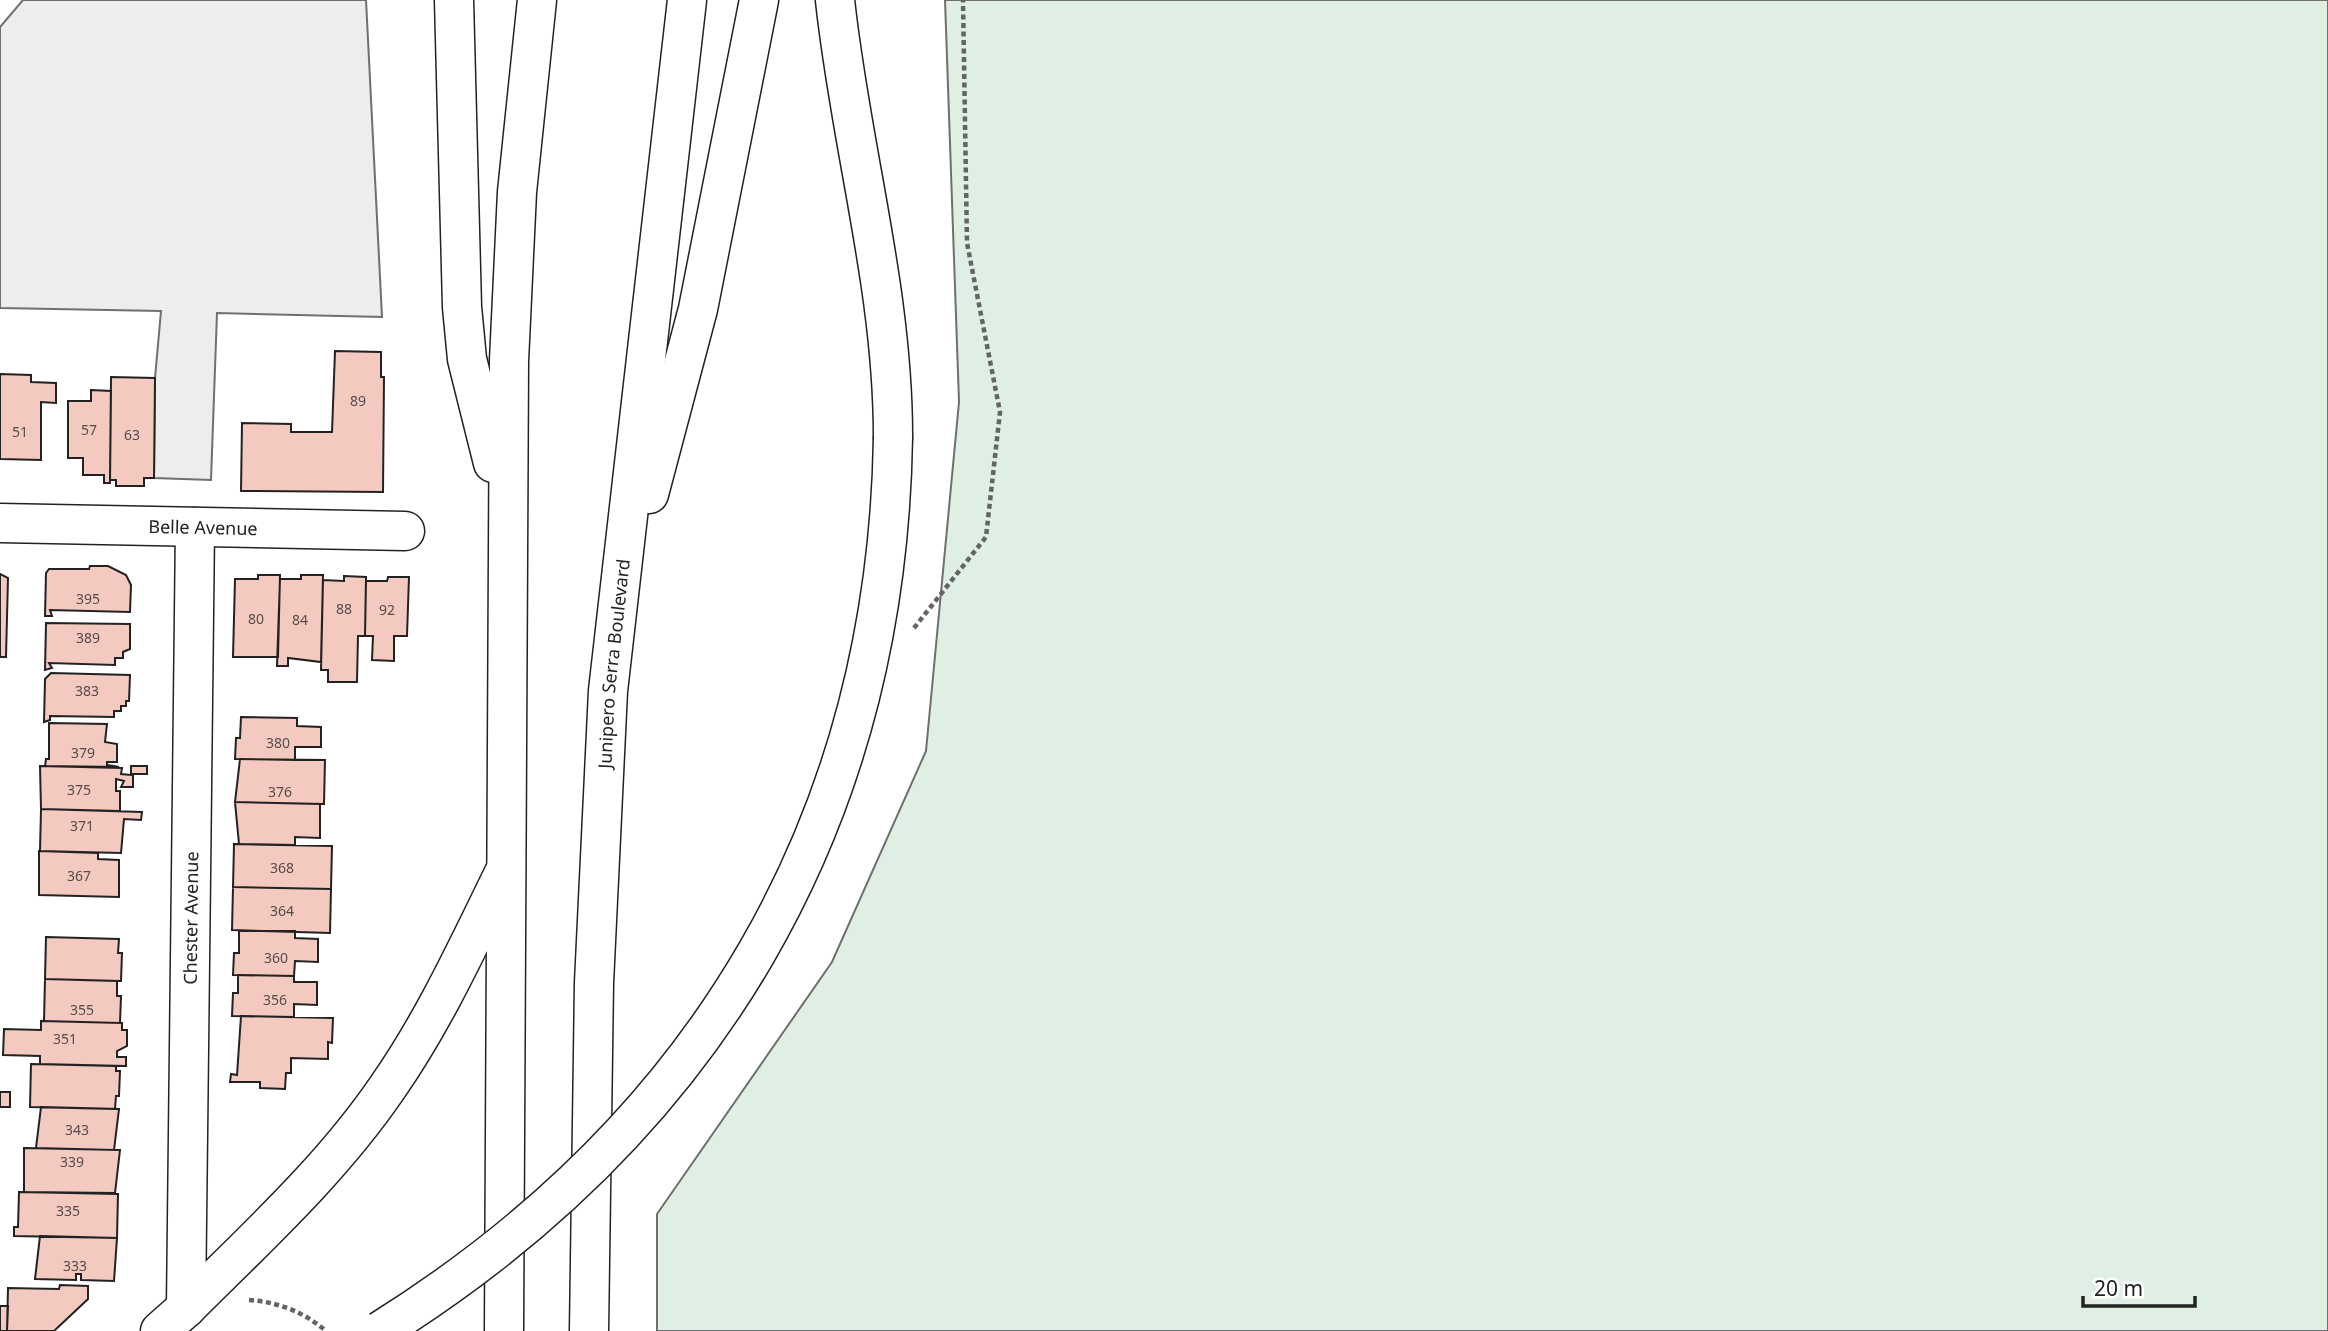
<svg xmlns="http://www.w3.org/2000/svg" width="2328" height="1331" viewBox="0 0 2328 1331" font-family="'Noto Sans',sans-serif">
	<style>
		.green { fill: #e0efe3; stroke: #6f6f6f; stroke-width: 2 }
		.parking { fill: #ededed; stroke: #6f6f6f; stroke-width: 2 }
		.building { fill: #f3c9c0; stroke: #222; stroke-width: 2 }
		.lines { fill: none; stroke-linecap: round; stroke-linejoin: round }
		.minor-casing { stroke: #222; stroke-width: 41 }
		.major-casing { stroke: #222; stroke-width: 41 }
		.highway-casing { stroke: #222; stroke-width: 41 }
		.path { stroke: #646464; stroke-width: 4.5; stroke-dasharray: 5 3.5; stroke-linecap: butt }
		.minor { stroke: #fff; stroke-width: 38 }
		.major { stroke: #fff; stroke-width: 38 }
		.highway { stroke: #fff; stroke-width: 38 }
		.highway-bridge-casing { stroke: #222; stroke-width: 41; stroke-linecap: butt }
		.highway-bridge { stroke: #fff; stroke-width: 38 }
		.labels { text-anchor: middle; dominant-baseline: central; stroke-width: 5; stroke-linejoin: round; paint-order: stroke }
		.number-label { font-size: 14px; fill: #564c4a }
		.street-label { font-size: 18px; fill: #222; stroke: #fff }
	</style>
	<rect width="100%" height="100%" fill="#fff"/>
	<path class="green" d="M945 0H2328V1331H657V1214L832 962 926 751 959 402Z"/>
	<path class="parking" d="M23 0H366L382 317 217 313 211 480 154 478 155 378 161 311 0 308V27Z"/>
	<path class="building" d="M335 351 381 352V377H384L383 492 241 491 242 423 291 424V432H332Z
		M0 374 31 375V382L56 383V403L41 402V460L0 459Z
		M111 377 155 378 154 478H144V486H116V480H110Z
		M91 390 111 391 110 483H104V475H83V458H68V401H91Z
		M90 566H108L126 575 131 585 130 612 50 610 52 616H45L46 573 49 569H89Z
		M0 574 8 578 6 657H0Z
		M258 575H280L278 657H233L235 579H258Z
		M301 575H323L321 662 288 658V666H277L280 579H301Z
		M344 576 366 577 365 636H358L357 682H328V670H321L323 580 344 581Z
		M388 577H409L407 636H394V661L372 660 373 636H365L366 581H387Z
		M46 623 130 624V649L123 652V658H115V665L49 663 52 668 45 670Z
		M51 673 130 675 129 701H126V706H121V711H114V717L50 716V720L44 722 45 679Z
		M241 717 297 718V726L321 727V747H295V760L235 759 236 738H240Z
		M49 723 107 724 105 742 117 744V762H107V765L119 767 45 766 46 759H49Z
		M240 759 325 760 324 804 235 802Z
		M40 766 122 768 121 774 131 775V766H147V774H133V787H121L124 781 116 779V791H120V811L41 809Z
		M235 802 320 804V838L295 837V845L239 844Z
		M41 809 142 812 141 820 124 819 121 853 40 851Z
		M234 844 332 846 331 889 233 887Z
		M39 851 98 853V859L119 860V897L39 895Z
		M233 887 331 889 330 933 232 930Z
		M239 931H295V938L318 939V962L295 961 294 976 233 975 234 953H239Z
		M46 937 119 939 118 953H122L121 981 45 979Z
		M238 975 294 976V982H317V1005L294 1004V1017L232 1016 233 993H238Z
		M45 979 117 981V996H121L120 1023 44 1021Z
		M241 1016 333 1018 332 1043 328 1042V1059L291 1058V1073H286L285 1089 260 1088V1082H230L231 1074 237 1075Z
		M41 1021 122 1023V1030H127V1046L117 1051V1057H126V1066L40 1064V1056L3 1055 4 1029 41 1030Z
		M31 1064 116 1066V1071H120L119 1096H116L115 1109 30 1107Z
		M0 1092H10V1107H0Z
		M41 1107 119 1109 114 1150 36 1148Z
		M24 1148 120 1150 115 1193 24 1192Z
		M19 1192 118 1194 117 1238 14 1236V1227H18Z
		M40 1236 117 1238 114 1281 81 1280V1274H76V1280L35 1279Z
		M60 1285 88 1286V1299L54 1331H7L8 1288 59 1289Z
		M0 1306H8L7 1331H0Z"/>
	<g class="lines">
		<defs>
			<g id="minor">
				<path id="s1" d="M0 523 405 531"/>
				<path id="s2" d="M186 1308 195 527"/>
			</g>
			<path id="major" d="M160 1331 186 1308"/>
			<g id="highway">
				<path d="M454 0 462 307 467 359 493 463"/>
				<path d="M835 0C851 149 893 287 893 437"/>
				<path d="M649 494 698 309 759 0"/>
				<path d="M186 1308C256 1238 331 1170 387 1088 434 1021 468 946 504 873"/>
				<path d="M504 1331 509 361 517 192 537 0"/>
				<path id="s3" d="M589 1331 594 983 608 691 687 0"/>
			</g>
		</defs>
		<use href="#minor" class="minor-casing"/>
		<use href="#major" class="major-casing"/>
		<use href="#highway" class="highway-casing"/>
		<path class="path" d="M914 628 986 537 1000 412 967 243 963 0
			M249 1300C278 1302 304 1312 326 1331"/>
		<use href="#minor" class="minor"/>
		<use href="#major" class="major"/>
		<use href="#highway" class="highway"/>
		<defs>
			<path id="highway-bridge" d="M380 1331C706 1127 887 824 893 437"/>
		</defs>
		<use href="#highway-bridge" class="highway-bridge-casing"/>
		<use href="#highway-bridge" class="highway-bridge"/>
	</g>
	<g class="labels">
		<g class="number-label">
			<text x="358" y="400">89</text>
			<text x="89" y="429">57</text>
			<text x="20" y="431">51</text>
			<text x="132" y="434">63</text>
			<text x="88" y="598">395</text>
			<text x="344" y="608">88</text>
			<text x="387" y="609">92</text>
			<text x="256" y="618">80</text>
			<text x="300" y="619">84</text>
			<text x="88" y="637">389</text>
			<text x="87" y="690">383</text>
			<text x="278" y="742">380</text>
			<text x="83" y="752">379</text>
			<text x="79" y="789">375</text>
			<text x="280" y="791">376</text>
			<text x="82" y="825">371</text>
			<text x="282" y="867">368</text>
			<text x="79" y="875">367</text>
			<text x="282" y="910">364</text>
			<text x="276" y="957">360</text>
			<text x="275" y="999">356</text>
			<text x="82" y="1009">355</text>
			<text x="65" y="1038">351</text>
			<text x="77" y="1129">343</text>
			<text x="72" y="1161">339</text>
			<text x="68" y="1210">335</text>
			<text x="75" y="1265">333</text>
		</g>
		<g class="street-label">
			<text stroke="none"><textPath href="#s1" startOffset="203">Belle Avenue</textPath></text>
			<text stroke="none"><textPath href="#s3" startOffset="668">Junipero Serra Boulevard</textPath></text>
			<text stroke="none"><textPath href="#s2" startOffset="390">Chester Avenue</textPath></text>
		</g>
	</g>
	<path d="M2083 1296v10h112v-10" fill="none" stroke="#222222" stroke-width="3.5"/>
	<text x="2094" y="1296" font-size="21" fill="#222222" stroke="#ffffff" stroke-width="5" paint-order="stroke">20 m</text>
</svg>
